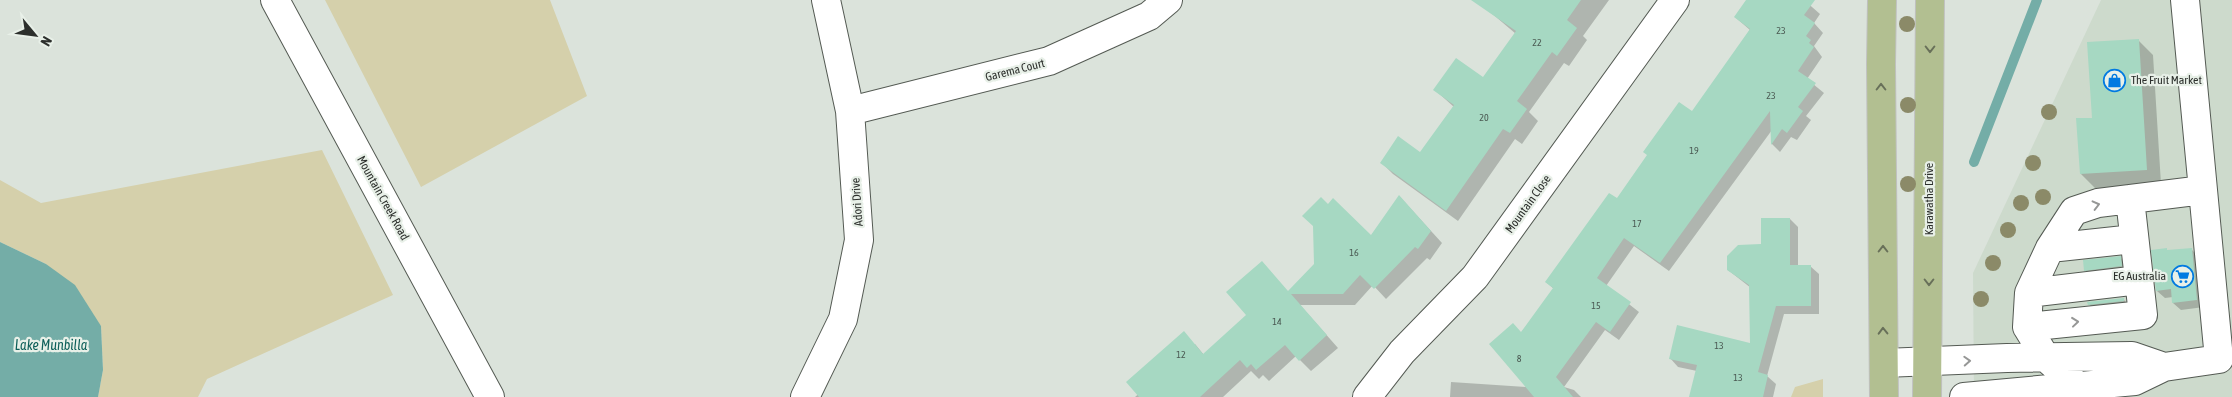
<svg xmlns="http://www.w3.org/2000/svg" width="2232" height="397" viewBox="0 0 2232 397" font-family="'Asap Condensed',sans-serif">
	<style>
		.built { fill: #cddacc }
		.green { fill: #d5d0ab }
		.water { fill: #74ada7 }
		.shadow { fill: #0003 }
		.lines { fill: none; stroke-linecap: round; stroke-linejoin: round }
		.stream { stroke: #74ada7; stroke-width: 10 }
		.building { fill: #a6d8c2 }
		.minor-casing { stroke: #545a53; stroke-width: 30 }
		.major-casing { stroke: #c0c1c0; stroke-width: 30 }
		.minor { stroke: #fff; stroke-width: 28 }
		.major { stroke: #b2bf91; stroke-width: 28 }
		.tree { fill: #8b8a68 }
		.oneway { stroke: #687059 }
		.oneway2 { stroke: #969796 }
		.labels { text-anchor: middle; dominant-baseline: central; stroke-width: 4.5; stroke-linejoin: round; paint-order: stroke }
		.number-label { font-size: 10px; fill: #4a5952 }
		.street-label { font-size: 12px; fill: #2c2f2c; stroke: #e8f0e8 }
		.poi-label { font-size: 12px; fill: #2c2f2c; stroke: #e8f0e8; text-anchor: start }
		.water-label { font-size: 14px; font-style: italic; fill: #0c5e58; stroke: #e8f0e8 }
	</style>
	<rect width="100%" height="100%" fill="#dbe3db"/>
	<path class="built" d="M2101 0H2232V397H1974L1973 273Z"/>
	<path class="green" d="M325 0H550L587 96 421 187Z
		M322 150 393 295 207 379 198 397H98L103 370 101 326 46 264 0 242V180L41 203Z
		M1823 379V397H1791L1795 387Z"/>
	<path class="water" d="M0 242 46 264 75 285 101 326 103 370 98 397H0Z"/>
	<path class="shadow" d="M1497 0H1609L1583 36 1587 40 1569 66 1564 63 1529 112 1538 121 1522 144 1515 139 1458 221 1393 174 1382 163 1421 154 1454 107 1435 90 1483 79 1516 34 1489 11Z
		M1747 0H1804L1820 14 1814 23 1823 33 1814 46 1822 57 1807 79 1824 93 1806 116 1811 120 1797 140 1791 137 1780 152 1772 144V130L1669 271 1634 246 1606 286 1639 312 1619 340 1605 330 1564 387 1574 390 1581 397H1450L1451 382 1527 387 1521 333 1554 289 1546 282 1693 113 1750 30 1735 17Z
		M2138 40 2153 55 2161 184 2096 189 2081 174 2078 120 2093 119Z
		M1400 197 1442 243 1430 260 1427 258 1386 299 1373 285 1355 305H1300L1338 348 1311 371 1296 356 1269 381 1263 375 1259 379 1251 371 1223 397H1135L1195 344 1204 355 1371 236Z
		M1790 219 1798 227V266H1810L1819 274V314H1784L1767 376 1776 384 1773 397H1691L1697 371 1678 367 1670 358 1751 345V288L1728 270 1763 246Z
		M2191 249 2198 256 2204 307 2181 310 2173 303V297L2165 298 2157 291Z
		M2120 257 2126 264 2127 272 2091 276 2085 270Z
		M2123 299 2129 305 2095 311 2089 304Z"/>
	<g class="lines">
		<path class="stream" d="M1974 162 2037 0"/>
	</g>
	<path class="building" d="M1471 0H1581L1567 20 1577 28 1557 56 1552 52 1517 101 1527 109 1510 133 1503 129 1446 211 1380 163 1398 136 1420 152 1454 105 1433 90 1456 58 1483 77 1516 31Z
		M1746 0H1815L1804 15 1815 23 1806 36 1811 40 1809 43 1814 47 1798 71 1816 83 1798 107 1803 111 1787 133 1782 129 1771 145 1770 111 1660 263 1624 238 1597 278 1631 302 1610 332 1596 322 1556 377 1573 397H1534L1489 344 1513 323 1521 332 1553 288 1545 282 1609 193 1617 198 1647 155 1643 152 1679 102 1692 111 1750 29 1734 17Z
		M2139 39 2147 170 2080 174 2076 118H2092L2087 42Z
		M1399 195 1431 231 1418 249 1415 247 1374 289 1360 275 1343 294H1291L1327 335 1299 361 1285 345 1256 370 1251 364 1247 368 1240 360 1200 397H1139L1126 382 1184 331 1203 354 1246 315 1226 292 1262 261 1288 291 1314 264 1313 226 1302 216 1321 197 1328 204 1333 198 1371 235Z
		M1761 218H1790V265H1811V306H1776L1758 372 1768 375 1763 397H1689L1697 365 1669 359 1677 325 1750 343 1749 285 1727 270V256L1738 245 1761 244Z
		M2167 248V250L2192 248 2197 300 2172 303 2171 289 2156 291 2151 250Z
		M2121 256 2122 266 2084 271 2083 260Z
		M2124 298V301L2088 305 2087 302Z"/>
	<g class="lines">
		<defs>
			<path id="minor" d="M275 0 490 397
				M850 111 1049 61 1149 16 1168 0
				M2050 248 2134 239
				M2029 293 2139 280
				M2027 327 2143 315 2130 199
				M1884 363 2007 358 2132 356 2164 367
				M2077 385 2046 358 2027 327 2029 293 2050 248 2074 211 2098 203 2203 190
				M805 397 843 319 859 240 850 111 826 0
				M1367 397 1402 352 1475 277 1675 0
				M1964 397 2135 381 2164 367 2219 359 2185 0"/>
			<path id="major" d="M1882 0 1881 64 1884 397
				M1927 397 1930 0"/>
		</defs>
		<use href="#minor" class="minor-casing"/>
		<use href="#major" class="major-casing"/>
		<use href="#minor" class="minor"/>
		<use href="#major" class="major"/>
	</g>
	<g class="tree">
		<circle cx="1907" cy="24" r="8"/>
		<circle cx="1908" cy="105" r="8"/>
		<circle cx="2049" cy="112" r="8"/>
		<circle cx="2033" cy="163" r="8"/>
		<circle cx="1908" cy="184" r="8"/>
		<circle cx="2043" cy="197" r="8"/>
		<circle cx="2021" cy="203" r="8"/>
		<circle cx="2008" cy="230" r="8"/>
		<circle cx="1993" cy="263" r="8"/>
		<circle cx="1981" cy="299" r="8"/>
	</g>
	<defs><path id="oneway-chevron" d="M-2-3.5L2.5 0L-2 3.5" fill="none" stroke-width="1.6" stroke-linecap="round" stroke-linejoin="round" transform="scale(1.25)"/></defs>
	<g class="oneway">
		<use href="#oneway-chevron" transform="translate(1930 49) rotate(90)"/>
		<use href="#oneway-chevron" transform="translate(1881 87) rotate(-90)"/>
		<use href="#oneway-chevron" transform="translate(1883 249) rotate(-90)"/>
		<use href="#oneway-chevron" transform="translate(1929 282) rotate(90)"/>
		<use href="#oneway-chevron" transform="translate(1883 331) rotate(-91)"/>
	</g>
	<g class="oneway2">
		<use href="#oneway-chevron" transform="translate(2096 205) rotate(-14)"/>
		<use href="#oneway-chevron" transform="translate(2075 322) rotate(-6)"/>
		<use href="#oneway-chevron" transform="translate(1967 361) rotate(-3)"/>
	</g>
	<defs>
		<symbol id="shop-ring" viewBox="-11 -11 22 22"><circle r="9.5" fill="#e8f0e8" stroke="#017ae1" stroke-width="1.5"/><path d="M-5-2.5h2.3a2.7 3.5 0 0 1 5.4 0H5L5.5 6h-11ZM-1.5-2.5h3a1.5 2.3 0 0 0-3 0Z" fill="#017ae1"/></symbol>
		<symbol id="supermarket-ring" viewBox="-11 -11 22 22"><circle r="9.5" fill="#e8f0e8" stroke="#017ae1" stroke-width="1.5"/><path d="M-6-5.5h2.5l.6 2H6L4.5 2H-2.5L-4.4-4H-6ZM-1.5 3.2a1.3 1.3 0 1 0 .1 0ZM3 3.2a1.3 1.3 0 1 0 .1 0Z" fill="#017ae1"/></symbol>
	</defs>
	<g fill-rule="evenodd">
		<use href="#shop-ring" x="2102" y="68" width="25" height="25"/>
		<use href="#supermarket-ring" x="2170" y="264" width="25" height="25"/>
	</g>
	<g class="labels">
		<g class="number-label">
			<text x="1781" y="30">23</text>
			<text x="1537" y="42">22</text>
			<text x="1771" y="95">23</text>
			<text x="1484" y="117">20</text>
			<text x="1694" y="150">19</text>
			<text x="1637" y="223">17</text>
			<text x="1354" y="252">16</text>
			<text x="1596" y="305">15</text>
			<text x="1277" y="321">14</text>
			<text x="1719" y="345">13</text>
			<text x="1181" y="354">12</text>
			<text x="1519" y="358">8</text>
			<text x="1738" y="377">13</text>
		</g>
		<g class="street-label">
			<text transform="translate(1015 70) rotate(-14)">Garema Court</text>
			<text transform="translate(383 198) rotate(61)">Mountain Creek Road</text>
			<text transform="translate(1929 199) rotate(-90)">Karawatha Drive</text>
			<text transform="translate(857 202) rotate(-94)">Adori Drive</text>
			<text transform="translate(1528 204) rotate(-54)">Mountain Close</text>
		</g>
		<g class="poi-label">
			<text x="2131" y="80">The Fruit Market</text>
			<text x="2166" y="276" text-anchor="end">EG Australia</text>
		</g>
		<g class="water-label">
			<text x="51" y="345">Lake Munbilla</text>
		</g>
	</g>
	<g transform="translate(35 35) rotate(119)" stroke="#e8f0e8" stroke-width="4" paint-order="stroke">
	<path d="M0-4L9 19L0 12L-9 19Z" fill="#2c2f2c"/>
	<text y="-8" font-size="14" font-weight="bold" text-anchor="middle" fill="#2c2f2c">N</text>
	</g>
</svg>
